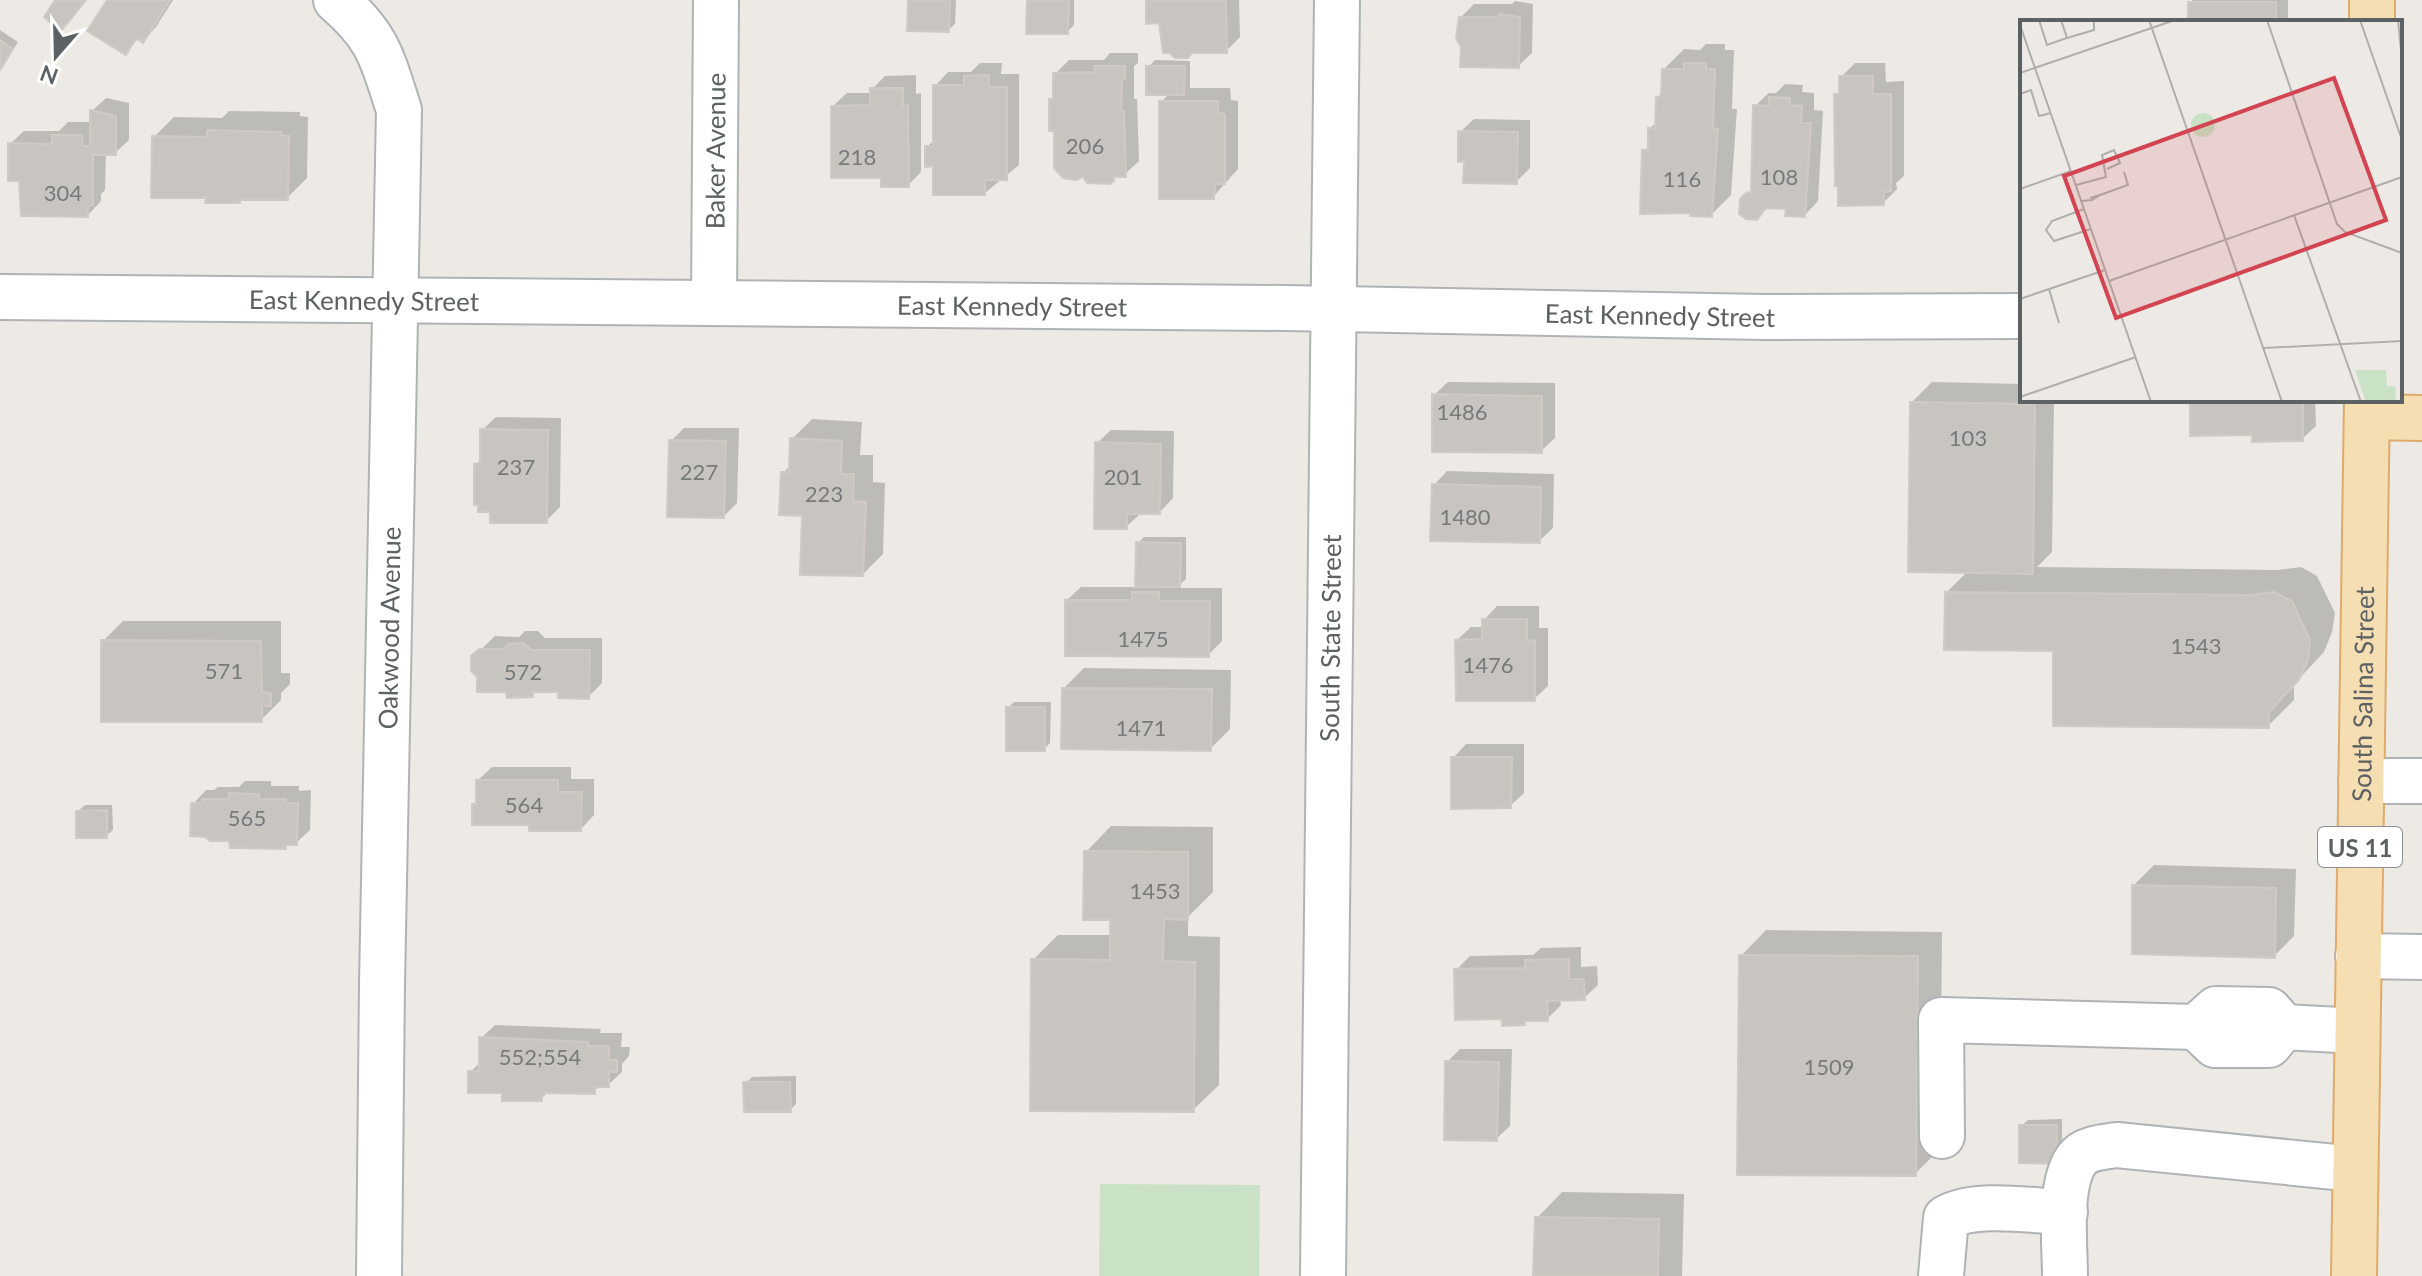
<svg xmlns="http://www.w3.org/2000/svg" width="2422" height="1276" viewBox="0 0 2422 1276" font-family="Lato,sans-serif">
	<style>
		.green { fill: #c9e1c4 }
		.shadow { fill: #0003 }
		.building { fill: #c8c5c1; stroke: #d1cac4; stroke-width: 2 }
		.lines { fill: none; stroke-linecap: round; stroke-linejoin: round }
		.minor-casing { stroke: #b0b3b5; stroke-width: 48 }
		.major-casing { stroke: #dfab6b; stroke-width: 48 }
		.minor { stroke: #fff; stroke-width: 44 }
		.major { stroke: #f5deb2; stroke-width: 44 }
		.labels { text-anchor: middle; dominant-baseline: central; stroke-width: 8; stroke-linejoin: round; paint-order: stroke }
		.number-label { font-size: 22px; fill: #777a7a }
		.shield { fill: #fff; stroke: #8d9092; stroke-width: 2 }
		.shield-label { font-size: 24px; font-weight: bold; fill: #5c6163 }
		.street-label { font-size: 26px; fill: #5c6163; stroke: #fff }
		.inset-road { fill: none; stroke: #afafad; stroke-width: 2 }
		.view { fill: #d34452; fill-opacity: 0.15; stroke: #d34452; stroke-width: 4 }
		.inset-edge { fill: none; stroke: #5c6163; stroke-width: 4 }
	</style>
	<rect width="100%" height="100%" fill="#edeae5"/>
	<path class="green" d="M1100 1184 1260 1185 1259 1276H1099Z"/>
	<path class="shadow" d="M109 0H173L156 27 143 41 139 38 125 53Z
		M910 0H956L955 24 948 30Z
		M1029 0H1074V25L1067 32Z
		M1148 0H1239L1240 37 1226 51 1161 21Z
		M2193 0H2288V22H2190V3Z
		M1515 1 1533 4 1532 53 1518 66 1463 46 1460 18 1474 4H1512Z
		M0 30 18 42 0 70Z
		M1706 44H1725V50H1734L1732 109H1737L1731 195 1711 215 1644 151 1650 145V128L1657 122 1658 98 1663 92 1664 69 1684 49 1700 50Z
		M1110 53H1138V63L1134 66V99H1137L1139 161 1125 174 1118 175 1113 180 1056 129 1051 100 1055 95V74L1069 60H1104Z
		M1155 60 1190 61V88H1230L1231 100 1238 101V169L1213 197 1161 102 1170 93 1148 67Z
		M980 63H1002L1001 74H1019V165L985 193 935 164 927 147 935 139V86L948 72H971Z
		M1855 63H1885L1886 82 1904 81V176L1896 183 1897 189 1883 203 1836 95 1841 90V77Z
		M916 75V94L921 93V172L908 185 883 176 833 106 847 93H872V89L885 76Z
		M1785 84 1803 85 1802 92 1814 93V110L1823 111 1818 201 1805 215 1788 207 1768 206 1757 218 1742 200 1753 189 1755 106 1769 93H1776Z
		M106 98 129 103V140L115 153H106L105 190 101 194V201L88 215 21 179 10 144 24 131H59L68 122H92V111Z
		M229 111 300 112V116L308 117 307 178 287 198H243L239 201 208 197 154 137 174 117 222 118Z
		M1474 119 1530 120V168L1516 182 1466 159 1460 132Z
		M1448 382 1555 383V438L1541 451 1434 395Z
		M1932 382 2022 384V400H2054L2052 552 2037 567 2277 570 2301 567 2317 576 2335 613 2332 632 2324 652 2294 684V700L2268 726 2055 649 1947 592 1968 571 1912 402Z
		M2192 400H2315L2316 426 2302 439 2254 433Z
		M496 417 561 418 560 507 546 521 492 510 476 464 482 459V430Z
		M812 419 862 422 860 455H873V482L885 483 883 554 863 574 804 514 783 473 791 465 792 439Z
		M684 428H739L737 503 724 516 671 441Z
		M1111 430 1174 431 1173 498 1160 512 1140 514 1126 527 1097 443Z
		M1447 471 1554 474 1553 528 1539 541 1434 485Z
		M1144 537H1186V579L1176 588H1222V641L1208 655 1067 600 1081 587H1137L1138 543Z
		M1497 606H1539V628H1548V686L1534 699 1457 640 1471 627H1484V620Z
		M123 621H281V673H290V684L281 693V700L261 720 103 641Z
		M525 631H538L545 638H602V683L588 697 560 690H537L532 696 508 690 473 657 495 636 519 637Z
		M1084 668 1231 670 1230 729 1210 749 1064 688Z
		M1014 702H1051L1050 743 1044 749 1008 708Z
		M1466 744H1524V793L1510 806 1453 758Z
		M492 767H571V779H594V815L581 829 531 823 474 805 478 800V780Z
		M245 781H271V786H299V791L311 790 310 830 296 843H288L285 847 231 839 193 804 206 790H214L218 787H239Z
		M85 805H112L113 830 106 836 78 811Z
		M1111 826 1213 827V892L1188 917V936L1220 937 1219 1085 1193 1110 1033 960 1058 935H1112V918L1086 852Z
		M2154 865 2296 869 2294 936 2274 956 2134 885Z
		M1766 930 1942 932 1940 1149 1915 1174 1741 956Z
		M1581 947V967L1597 966 1598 985 1584 998 1560 999 1561 1005 1547 1019H1528L1524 1023 1504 1017 1456 970 1470 956 1533 955 1541 948Z
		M495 1025 601 1029 600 1033H622L621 1047H630L629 1056 622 1064V1072L608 1085H600L594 1092 549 1091 541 1099 504 1091 470 1072 481 1062V1038Z
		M1460 1049H1512L1510 1126 1496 1139 1447 1062Z
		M796 1076V1104L790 1110 746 1083 752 1077Z
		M2062 1119V1155L2021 1126 2028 1120Z
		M1562 1192 1684 1194 1682 1276H1535L1537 1218Z"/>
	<path class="building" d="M55 0H86L61 31 44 17Z
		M107 0H170L143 43 136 38 126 55 87 31Z
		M908 0H950L949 32 907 31Z
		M1027 0H1069L1068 34H1026Z
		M1146 0H1226L1227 53H1192L1188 58H1175L1169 53H1163L1159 23 1146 24Z
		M2188 2H2276V22H2188Z
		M1500 14 1520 17 1519 68 1460 67 1461 47 1456 38 1459 17H1497Z
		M0 40 13 49 0 70Z
		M1684 63H1706V69H1715L1713 128 1718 129 1712 217 1690 216V213L1640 214 1642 150H1648V128L1655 129 1656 97 1661 96 1662 69H1684Z
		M1094 66H1125V79H1122L1121 112 1124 111 1126 177H1114V181L1110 184 1087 183 1083 177 1076 180 1063 178 1054 168V131H1049V99H1053V73L1095 72Z
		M1146 66H1185L1184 95H1146Z
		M989 75V87H1007V180H985V195H933V166L925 167V146H933V85H964V76Z
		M1839 76H1873V94H1891V191L1884 192V205L1838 206V186H1835L1834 94H1839Z
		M870 88H903V106L908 105 909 187H881V178H831V106L870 105Z
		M1769 97 1790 98V105L1802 106 1801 123H1811L1805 217 1785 216 1786 209 1766 208 1757 220 1746 219 1739 214 1740 199 1746 193 1751 192 1753 105 1769 106Z
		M1159 101H1218V113L1225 114V184H1215L1214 199H1159Z
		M90 110 116 116V155H93V205L88 206V217L21 216 19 181H8V143L52 144V135H82L83 146H90Z
		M207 130 281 132V135L289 136 288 200H240V203H205L206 198H151L152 136 207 137Z
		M1458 131 1518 132 1517 184 1463 183 1464 161 1458 162Z
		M1432 394 1542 396V453L1432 452Z
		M2190 400H2303V441L2252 442V435L2190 436Z
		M1910 402 2035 404 2033 574 1908 572Z
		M480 429 548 430 547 523H490V512H478V505H474V464L480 463Z
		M790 438 842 441 841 474H854L853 501 866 502 863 576 800 575 802 516 779 515 781 472H789Z
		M669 440 726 441 724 518 667 517Z
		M1095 442 1161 444 1160 514H1127V529H1094Z
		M1432 484 1541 487 1540 543 1430 541Z
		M1136 542 1181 543 1180 587H1135Z
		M1132 592H1159V601H1210L1209 657 1065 656V600H1132Z
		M1945 592 2250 595 2274 592 2292 601 2310 640 2308 660 2299 680 2269 712V728L2053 726V651L1944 650Z
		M1482 619H1527V640L1535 641V701H1456L1455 640 1482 639Z
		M101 640 261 641 262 692 271 693V706H262V722H101Z
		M524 643 531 650H590L589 699 558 698V692H533V697L507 698 506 692H477V677L471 671V656L479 649H503L509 644Z
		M1062 688 1212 689 1211 751 1061 749Z
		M1006 707H1045V751H1006Z
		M1451 757H1512L1511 808 1451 809Z
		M476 780H558V792H582L581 831H529V825H472V804H476Z
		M229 793 259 794V799H286V803H298L297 845H286V849L230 848 229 841H210L205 837 190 836 191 803H202V799H229Z
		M107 810V838H76V811Z
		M1084 851 1188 852V920L1164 919 1163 961 1195 962 1194 1112 1030 1111 1031 959 1110 960V920H1083Z
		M2132 885 2276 888 2275 958 2132 954Z
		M1739 955 1918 956 1916 1176 1737 1175Z
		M1569 959V979H1584L1585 1000 1547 1001 1548 1021H1525V1025L1502 1026V1019L1455 1020 1454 969 1525 968V960Z
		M479 1037 588 1042V1046H609V1060H617V1072H609V1087H595V1094L542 1093V1101H502V1093H468V1071H479Z
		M1445 1061 1499 1062 1497 1141 1444 1140Z
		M743 1082H790L791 1112H744Z
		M2019 1125H2057L2056 1164 2019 1163Z
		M1535 1217 1659 1219 1658 1276H1533Z"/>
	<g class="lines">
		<defs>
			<g id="minor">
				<path d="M336 0C379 37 382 58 399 110L382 984 379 1276"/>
				<path id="s1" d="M0 297 1285 308 1764 317 2022 316"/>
				<path id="s2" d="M714 303 716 0"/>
				<path d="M2361 781H2422"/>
				<path d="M2358 956 2422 957"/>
				<path d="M2284 1027 2269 1045H2215L2196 1027 2216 1009 2269 1010 2284 1027 2357 1031"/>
				<path d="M1942 1136 1941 1020 2196 1027"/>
				<path id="s3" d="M1323 1276 1337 0"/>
				<path d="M1941 1276 1946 1218C1975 1201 2031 1211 2065 1212"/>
				<path d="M2065 1276C2065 1245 2058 1185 2077 1159 2085 1148 2104 1147 2117 1145L2355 1169"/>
			</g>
			<g id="major">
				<path d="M2372 22V0"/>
				<path d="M2367 417 2422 418"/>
				<path id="s4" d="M2354 1276 2367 400"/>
			</g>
		</defs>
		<use href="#minor" class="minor-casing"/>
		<use href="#major" class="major-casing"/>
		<use href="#minor" class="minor"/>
		<use href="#major" class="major"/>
	</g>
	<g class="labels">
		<g class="number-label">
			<text x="1085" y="145">206</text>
			<text x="857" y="156">218</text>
			<text x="1779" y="176">108</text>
			<text x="1682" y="178">116</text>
			<text x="63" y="192">304</text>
			<text x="1462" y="411">1486</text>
			<text x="1968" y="437">103</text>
			<text x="516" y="466">237</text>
			<text x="699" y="471">227</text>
			<text x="1123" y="476">201</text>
			<text x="824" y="493">223</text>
			<text x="1465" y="516">1480</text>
			<text x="1143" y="638">1475</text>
			<text x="2196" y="645">1543</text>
			<text x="1488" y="664">1476</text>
			<text x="224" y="670">571</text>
			<text x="523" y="671">572</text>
			<text x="1141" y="727">1471</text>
			<text x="524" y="804">564</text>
			<text x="247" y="817">565</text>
			<text x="1155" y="890">1453</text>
			<text x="540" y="1056">552;554</text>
			<text x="1829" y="1066">1509</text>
		</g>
		<rect class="shield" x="2318" y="827" width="84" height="40" rx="6"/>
		<g class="shield-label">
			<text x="2360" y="847">US 11</text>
		</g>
		<g class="street-label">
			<text stroke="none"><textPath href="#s2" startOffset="152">Baker Avenue</textPath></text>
			<text stroke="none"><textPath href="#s1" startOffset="364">East Kennedy Street</textPath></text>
			<text stroke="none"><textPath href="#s1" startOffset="1012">East Kennedy Street</textPath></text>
			<text stroke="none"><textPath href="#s1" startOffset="1660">East Kennedy Street</textPath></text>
			<text transform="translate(389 628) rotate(-89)">Oakwood Avenue</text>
			<text stroke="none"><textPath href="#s3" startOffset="638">South State Street</textPath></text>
			<text stroke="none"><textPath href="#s4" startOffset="582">South Salina Street</textPath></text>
		</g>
	</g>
	<g transform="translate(2020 20)">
		<rect width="382" height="382" fill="#edeae5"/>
		<path d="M171 105a12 12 0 1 1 24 0a12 12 0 1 1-24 0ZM335 350H366L367 366H375L376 381 346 382Z" fill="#c9e1c4"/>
		<path class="inset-road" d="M19 0 27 25 47 18 41 0M129 0 262 382M247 0 317 204 325 212 382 233M340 0 382 120M378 0 382 40M0 5 131 382M47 18 74 10V0M0 53 155 0M0 74 11 70 19 96 31 93M56 165 86 157 82 135 94 130 100 143 87 149M0 169 51 151M80 175 108 165 104 152M62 181 72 180 80 175 70 178M64 189 32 201 26 210 34 221 71 209M274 195 341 382M89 261 382 157M29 269 39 303M0 279 85 250M244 328 382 321M0 377 116 337"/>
		<path class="view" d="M314 58 366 200 96 298 44 156Z"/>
		<rect width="382" height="382" class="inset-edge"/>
	</g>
	<g transform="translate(56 56) rotate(200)" stroke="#ffffff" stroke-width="6" paint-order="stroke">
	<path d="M0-6L14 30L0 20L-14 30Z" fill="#5c6163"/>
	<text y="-12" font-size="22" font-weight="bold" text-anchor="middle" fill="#5c6163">N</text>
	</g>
</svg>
